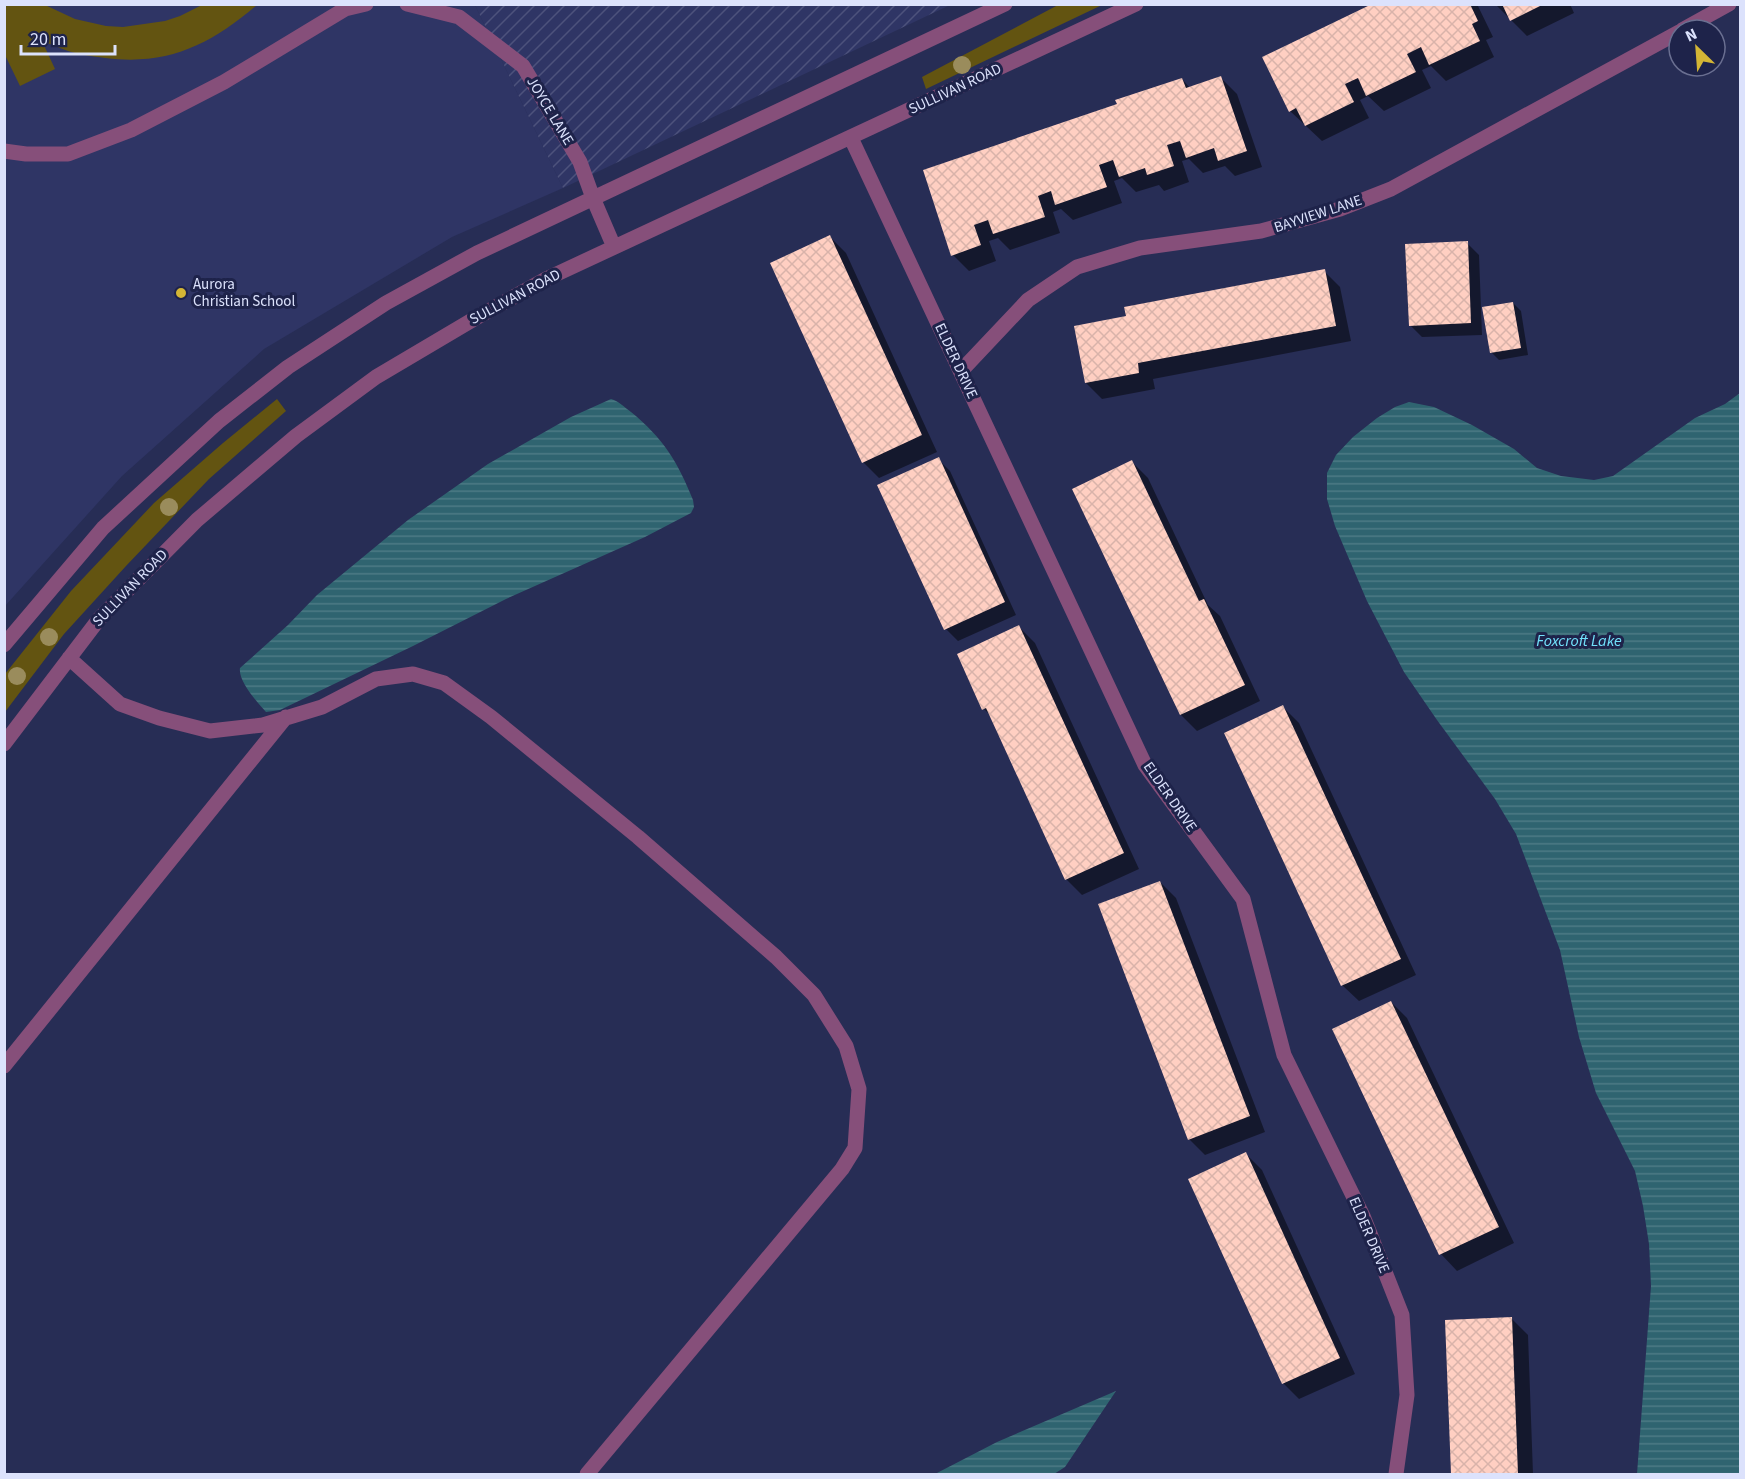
<svg xmlns="http://www.w3.org/2000/svg" width="1745" height="1479" viewBox="0 0 1745 1479" font-family="'Source Sans 3',sans-serif">
	<style>
		.built { fill: #2f3565 }
		.industrial { fill: url(#industrial-furrows) }
		.green { fill: #635411 }
		.water { fill: url(#water-rules) }
		.shadow { fill: #0007 }
		.building { fill: url(#building-cross-hatch) }
		.lines { fill: none; stroke-linecap: round; stroke-linejoin: round }
		.minor { stroke: #864f7a; stroke-width: 15 }
		.tree { fill: #9a8c5c }
		.poi-dot { fill: #d4b635; stroke: #1e234a; stroke-width: 2 }
		.labels { text-anchor: middle; dominant-baseline: central; stroke-width: 6; stroke-linejoin: round; paint-order: stroke }
		.street-label { font-size: 15px; fill: #dce2fc; stroke: #1e234a }
		.poi-label { font-size: 15px; fill: #dce2fc; stroke: #1e234a; text-anchor: start }
		.water-label { font-size: 16px; font-style: italic; fill: #71e0fa; stroke: #1e234a }
	</style>
	<defs>
		<pattern id="industrial-furrows" width="10" height="10" patternUnits="userSpaceOnUse" patternTransform="scale(1.5)"><rect width="10" height="10" fill="#2f3565"/><path d="M-1 1l2-2M0 10L10 0M9 11l2-2" fill="none" stroke="#4d527c"/></pattern>
		<pattern id="water-rules" width="6" height="5" patternUnits="userSpaceOnUse" patternTransform="scale(1.5)"><rect width="6" height="5" fill="#2f6470"/><path d="M0 2.5h6" fill="none" stroke="#4d7a85"/></pattern>
		<pattern id="building-cross-hatch" width="8" height="8" patternUnits="userSpaceOnUse" patternTransform="scale(1.5)"><rect width="8" height="8" fill="#ffcfc2"/><path d="M0 0l8 8M0 8l8-8" fill="none" stroke="#d9b3aa"/></pattern>
	</defs>
	<rect width="100%" height="100%" fill="#272d55"/>
	<path class="built" d="M5 5H475L563 188 452 237 264 349 122 476 5 606Z"/>
	<path class="industrial" d="M475 5H950L563 188Z"/>
	<path class="green" d="M5 4 45 5 75 19 106 26 123 27 165 21 180 16 202 5H257C210 45 168 66 105 58 92 56 80 55 68 51 59 48 51 44 42 41L55 69 20 86 5 55Z
		M1058 5H1102L926 89 922 77Z
		M277 399 286 411 209 479 126 566 64 634 5 712V674L71 591 154 503 223 443Z"/>
	<path class="water" d="M1740 393V1474H1637L1651 1286 1649 1244 1643 1206 1635 1171 1596 1093 1579 1037 1560 950 1516 834 1495 799 1437 720 1404 672 1367 601 1335 526 1327 499V473L1336 455 1353 437 1377 418 1395 407 1409 402 1434 407 1472 425 1514 449 1537 468 1561 476 1594 480 1613 476 1695 418 1725 404Z
		M611 399C619 401 624 407 631 412 663 438 678 462 693 500L694 507 691 513 645 537 506 599 413 646 280 710 266 712C257 702 238 681 240 668L288 625 317 595 408 520 488 464 571 417Z
		M1116 1391 1065 1467 1054 1474H935L997 1442Z"/>
	<path class="shadow" d="M1375 4H1477L1493 37 1486 40 1494 57 1446 81 1431 66 1422 70 1431 88 1384 111 1368 96 1360 100 1369 118 1322 141 1290 111Z
		M1495 4H1570L1574 13 1527 36Z
		M1221 78 1237 94 1262 167 1235 176 1225 166 1203 173 1189 159 1182 161 1189 182 1164 191 1159 185 1136 192 1122 178 1114 181 1122 203 1073 220 1061 209 1053 212 1060 233 1010 250 998 238 989 241 996 261 969 271 953 255 924 171 1118 105 1182 79 1190 88Z
		M830 237 846 253 937 452 879 478 863 462Z
		M1467 243 1479 255 1482 335 1422 337 1410 325Z
		M1324 271 1340 287 1351 341 1153 379 1155 389 1102 399 1086 383 1128 317Z
		M1513 303 1521 311 1528 355 1499 360 1491 352Z
		M938 459 950 471 1016 615 958 641 946 629 879 486Z
		M1132 462 1148 478 1208 605 1220 616 1260 701 1197 731 1181 715 1074 490Z
		M1019 627 1035 643 1139 869 1082 895 1066 879 992 717 984 709 959 654Z
		M1283 707 1299 723 1416 975 1359 1001 1342 985Z
		M1160 882 1176 898 1265 1132 1205 1155 1189 1139Z
		M1391 1002 1407 1018 1514 1243 1457 1271 1441 1254 1334 1030Z
		M1246 1154 1262 1170 1355 1374 1299 1399 1283 1383Z
		M1512 1319 1528 1335 1533 1474H1452L1447 1321Z"/>
	<path class="building" d="M1372 4H1470L1478 21 1472 24 1480 41 1429 65 1421 47 1407 54 1416 72 1366 96 1358 78 1345 84 1354 102 1305 126 1296 108 1289 112 1262 57Z
		M1502 4H1544L1510 21Z
		M1221 76 1247 151 1218 161 1214 148 1186 158 1180 141 1167 145 1174 166 1147 175 1145 168 1119 177 1113 160 1099 165 1107 187 1055 205 1051 191 1038 196 1045 217 993 234 988 220 974 225 981 245 951 256 923 170 1117 104 1115 100 1182 78 1186 88Z
		M830 235 922 435 862 463 770 263Z
		M1468 241 1471 323 1409 326 1405 244Z
		M1325 269 1336 326 1138 363 1139 373 1085 383 1074 326 1126 316 1124 307Z
		M1513 302 1521 348 1490 353 1482 307Z
		M939 457 1005 602 944 630 877 485Z
		M1132 460 1199 601 1204 599 1245 685 1180 715 1072 489Z
		M1019 625 1124 853 1065 880 986 708 982 710 957 654Z
		M1283 705 1401 959 1341 986 1224 733Z
		M1160 881 1250 1116 1188 1140 1098 904Z
		M1391 1001 1499 1227 1439 1255 1332 1029Z
		M1246 1152 1340 1358 1282 1384 1188 1179Z
		M1512 1317 1518 1474H1451L1445 1320Z"/>
	<g class="lines">
		<path class="minor" d="M407 4 459 17 523 66 580 162 593 198 614 247
			M1682 30 1729 4
			M851 138 1145 765 1243 899 1284 1055 1363 1216 1402 1315 1407 1395 1396 1474
			M4 151 26 154H68L131 130 224 82 345 9 366 4
			M961 371 1028 300 1077 267 1140 248 1261 231 1340 209 1391 189 1679 32
			M4 645 103 528 219 421 288 367 386 303 477 253 1005 4
			M69 658 120 704 159 718 210 731 263 725 322 707 376 679 413 674 444 683 491 717 638 837 776 957 814 995 846 1046 859 1089 855 1148 842 1169 587 1474
			M4 744 99 619 197 520 296 436 376 377 474 319 546 279 1136 4
			M4 1066 286 717"/>
	</g>
	<g class="tree">
		<circle cx="962" cy="65" r="9"/>
		<circle cx="169" cy="507" r="9"/>
		<circle cx="49" cy="637" r="9"/>
		<circle cx="17" cy="676" r="9"/>
	</g>
	<circle class="poi-dot" cx="181" cy="293" r="6"/>
	<g class="labels">
		<g class="street-label">
			<text transform="translate(955 89) rotate(-25)">SULLIVAN ROAD</text>
			<text transform="translate(550 111) rotate(59)">JOYCE LANE</text>
			<text transform="translate(1318 214) rotate(-18)">BAYVIEW LANE</text>
			<text transform="translate(515 297) rotate(-28)">SULLIVAN ROAD</text>
			<text transform="translate(956 361) rotate(65)">ELDER DRIVE</text>
			<text transform="translate(130 588) rotate(-46)">SULLIVAN ROAD</text>
			<text transform="translate(1170 797) rotate(55)">ELDER DRIVE</text>
			<text transform="translate(1369 1235) rotate(67)">ELDER DRIVE</text>
		</g>
		<g class="poi-label">
			<text x="193" y="284">Aurora<tspan x="193" dy="17">Christian School</tspan></text>
		</g>
		<g class="water-label">
			<text x="1579" y="641">Foxcroft Lake</text>
		</g>
	</g>
	<rect width="1745" height="1479" fill="none" stroke="#dce2fc" stroke-width="12"/>
	<g transform="translate(1697 48) rotate(335)"><circle r="28" fill="#1e234a" stroke="#6a6f91" stroke-width="1.5"/>
	<path d="M0-4.5L10 22L0 15L-10 22Z" fill="#d4b635"/>
	<text y="-9" font-size="16" font-weight="bold" text-anchor="middle" fill="#dce2fc">N</text>
	</g>
	<path d="M21 45v9h94v-9" fill="none" stroke="#dce2fc" stroke-width="3"/>
	<text x="30" y="45" font-size="18" fill="#dce2fc" stroke="#1e234a" stroke-width="4.5" paint-order="stroke">20 m</text>
</svg>
